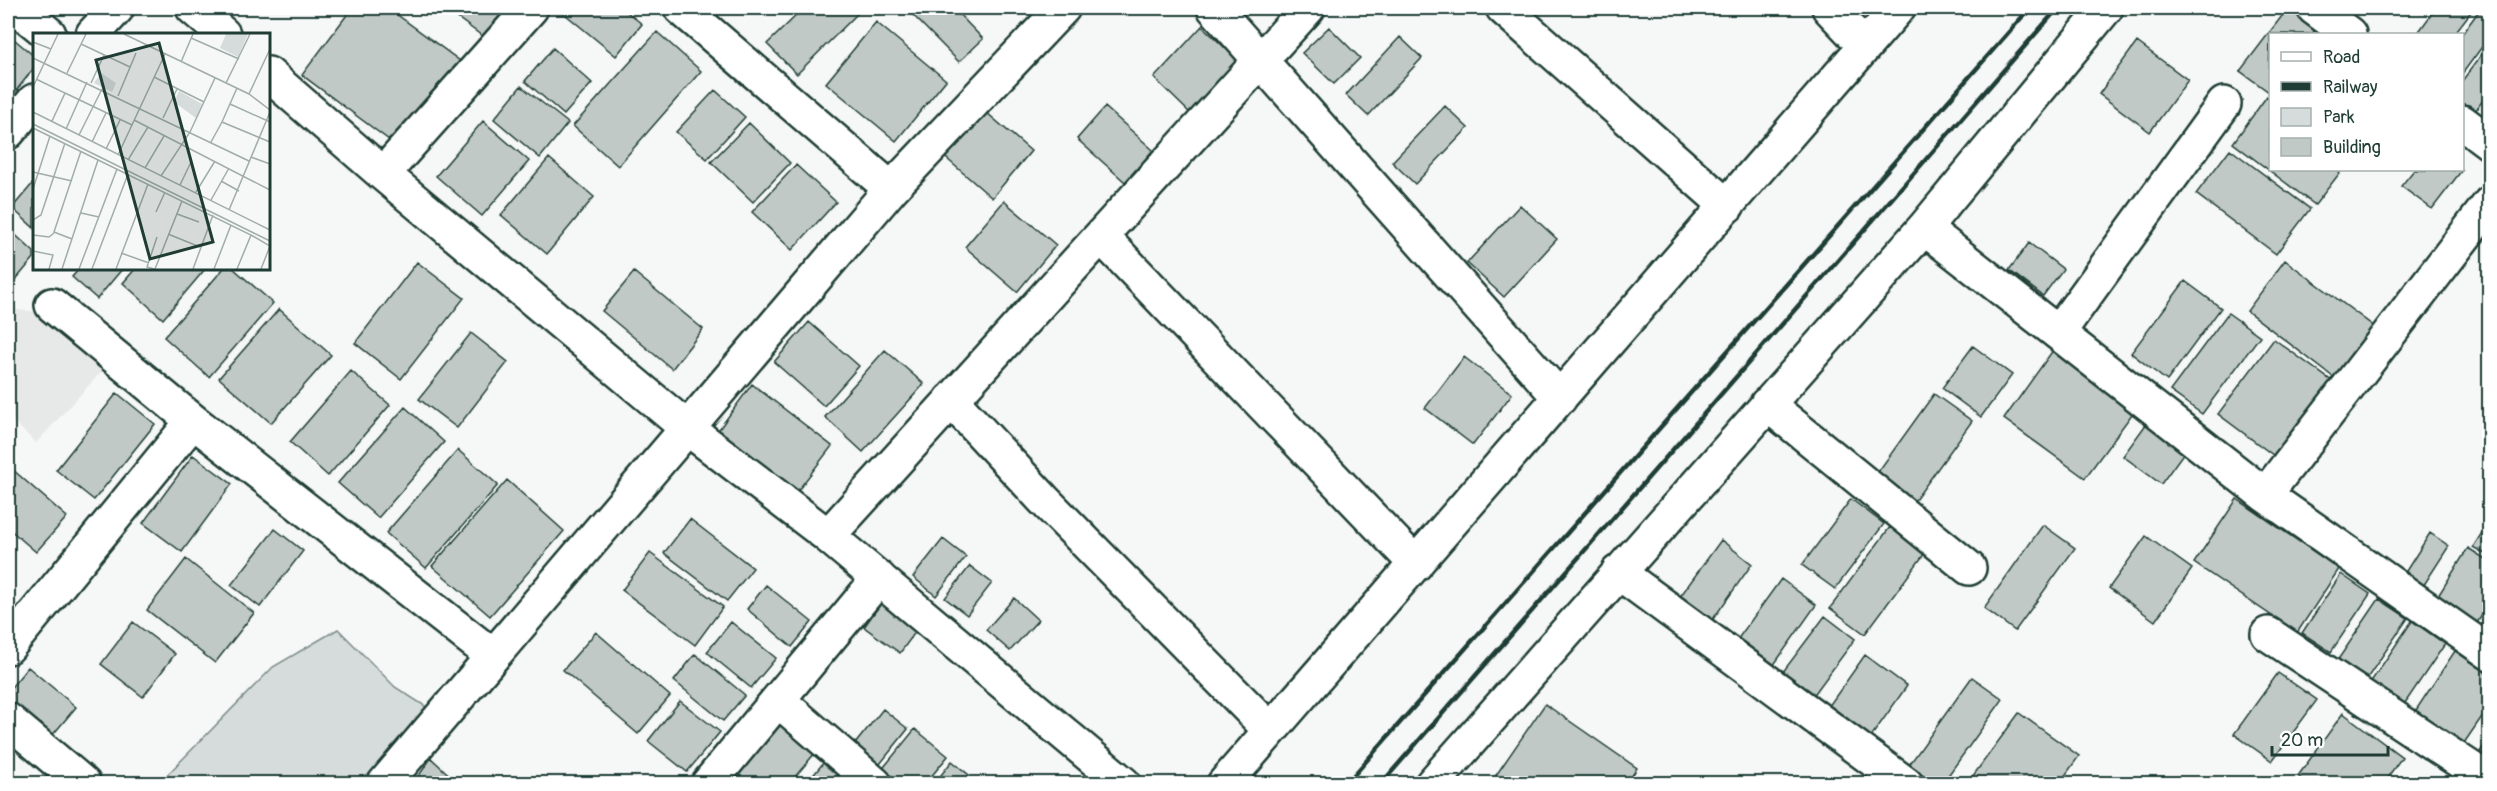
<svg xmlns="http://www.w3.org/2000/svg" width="2497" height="791" viewBox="0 0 2497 791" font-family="Pangolin,sans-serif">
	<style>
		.built { fill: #e6e9e8 }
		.green { fill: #d6dcdb; stroke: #7a8c88; stroke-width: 1.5 }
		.building { fill: #c0c9c6; stroke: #1f3d34; stroke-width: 1.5 }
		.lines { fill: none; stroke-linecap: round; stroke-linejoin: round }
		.street-casing { stroke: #1f3d34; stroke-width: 38 }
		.secondary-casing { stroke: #1f3d34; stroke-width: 38 }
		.street { stroke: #fff; stroke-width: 33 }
		.secondary { stroke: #fff; stroke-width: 33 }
		.rail { stroke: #1f3d34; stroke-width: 4.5 }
		.inset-road { fill: none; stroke: #a0ada9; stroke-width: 1.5 }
		.view { fill: #1f3d34; fill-opacity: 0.15; stroke: #1f3d34; stroke-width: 3 }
		.inset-edge { fill: none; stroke: #1f3d34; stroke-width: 3 }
	</style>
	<rect width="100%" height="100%" fill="#f6f7f7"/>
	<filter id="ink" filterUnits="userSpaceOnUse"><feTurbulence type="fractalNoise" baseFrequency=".0167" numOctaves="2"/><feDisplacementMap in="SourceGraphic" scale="12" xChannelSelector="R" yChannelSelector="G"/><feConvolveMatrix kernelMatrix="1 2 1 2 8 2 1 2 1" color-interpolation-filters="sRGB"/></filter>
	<g filter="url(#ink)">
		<path class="built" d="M8 309 39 312 103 370 36 443 8 416Z"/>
		<path class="green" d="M338 629 395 687 428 708 362 783 175 784 167 775 273 667Z"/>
		<path class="building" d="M352 8H388L460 61 397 146 302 75Z
			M444 8H507L485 38Z
			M562 8H622L642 24 616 56 560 10Z
			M804 8H863L797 74 767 44Z
			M906 8H953L983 39 959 62Z
			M2288 8 2316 29 2312 34H2270L2269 92 2240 71Z
			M2436 8H2474L2454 34H2417Z
			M2481 8H2490V36L2462 74V34Z
			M876 22 946 80 896 141 826 83Z
			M1202 26 1241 63 1192 115 1154 78Z
			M1329 27 1360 58 1334 84 1302 53Z
			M657 32 701 71 618 166 573 126Z
			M8 34 34 56V68L8 101Z
			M1400 37 1422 58 1368 116 1346 95Z
			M2137 42 2188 80 2150 132 2099 94Z
			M2490 43V91L2475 111 2462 102V81Z
			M553 48 592 83 564 115 525 81Z
			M521 86 568 123 540 158 494 119Z
			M715 90 745 117 707 159 676 132Z
			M2267 96 2270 99V170H2342L2315 205 2233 143Z
			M979 106 1031 151 992 198 939 152Z
			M1445 106 1468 128 1415 184 1392 162Z
			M1105 107 1153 150 1125 182 1077 139Z
			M483 121 529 161 482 216 436 176Z
			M749 123 790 163 753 202 711 162Z
			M2230 149 2310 209 2276 254 2196 194Z
			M549 158 594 197 547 254 501 215Z
			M796 165 836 202 792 250 752 212Z
			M2414 170H2462L2432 209 2401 186Z
			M34 182V228L12 208Z
			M1004 201 1056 245 1017 292 965 247Z
			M1520 205 1557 239 1504 297 1467 263Z
			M8 228 34 252V258L8 289Z
			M2029 243 2063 269 2043 296 2009 270Z
			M2285 260 2376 328 2337 380 2247 311Z
			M417 262 464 298 401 379 355 343Z
			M80 268H123L97 299 72 277Z
			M136 268H206L163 319 123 283Z
			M224 268H233L273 303 209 377 164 337Z
			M634 272 703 329 672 369 602 311Z
			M2185 281 2221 308 2167 381 2131 353Z
			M279 309 331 355 271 423 219 378Z
			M2228 313 2260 336 2202 414 2170 391Z
			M809 322 859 366 824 406 774 362Z
			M471 333 508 362 457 428 419 399Z
			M2274 339 2333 382 2277 458 2218 414Z
			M1973 346 2012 375 1981 417 1942 388Z
			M2056 346 2138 406 2085 478 2004 419Z
			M885 350 924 384 863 452 825 417Z
			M1464 357 1512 394 1473 445 1425 408Z
			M351 371 390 405 328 476 290 442Z
			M752 384 832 446 793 497 714 436Z
			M117 393 155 424 94 500 56 470Z
			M1934 394 1972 421 1908 510 1870 483Z
			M405 407 444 442 378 518 338 483Z
			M2152 416 2190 444 2161 484 2123 456Z
			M458 450 498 485 426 568 386 533Z
			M193 455 232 484 182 552 143 523Z
			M12 469 67 517 36 552 8 528V474Z
			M507 480 564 531 490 616 432 566Z
			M1851 499 1884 524 1835 589 1802 565Z
			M2237 499 2339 569 2297 633 2194 563Z
			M690 519 753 568 727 601 664 553Z
			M2490 520V557L2473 547Z
			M2043 525 2075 548 2015 631 1984 608Z
			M1890 527 1925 553 1865 634 1830 608Z
			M275 529 303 551 260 607 231 585Z
			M2430 533 2449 546 2420 591 2401 579Z
			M2146 536 2192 569 2155 621 2109 588Z
			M943 539 966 557 936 596 913 577Z
			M1721 540 1752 564 1711 622 1679 598Z
			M2468 548 2490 562V603L2473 629 2433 604Z
			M650 553 723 607 695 645 622 590Z
			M186 559 254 613 215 663 147 610Z
			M970 566 992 583 967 615 945 598Z
			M2341 574 2370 594 2331 652 2302 633Z
			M1781 579 1816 605 1773 666 1737 640Z
			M766 585 812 622 792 647 747 609Z
			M886 596 922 623 900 653 864 627Z
			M1014 598 1038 620 1010 651 986 630Z
			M2379 599 2408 618 2366 680 2337 661Z
			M1825 616 1855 639 1810 700 1779 677Z
			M2412 621 2445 644 2403 706 2370 683Z
			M133 622 175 654 143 697 101 664Z
			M731 622 776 658 751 688 707 652Z
			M596 632 670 696 638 734 563 670Z
			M2455 651 2490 675V705L2462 746 2414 713Z
			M695 654 745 695 723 721 674 681Z
			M1865 655 1907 686 1868 741 1826 710Z
			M28 667 76 707 51 737 8 701V691Z
			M2278 673 2317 700 2272 761 2234 734Z
			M1972 677 2003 699 1942 784H1934L1909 765Z
			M680 701 720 732 687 772 648 741Z
			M1545 704 1637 768 1627 784H1490Z
			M883 709 908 729 876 769 851 749Z
			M2019 713 2079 756 2059 784H1967Z
			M2343 713 2402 757 2383 784H2307L2298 776Z
			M775 718 815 753 789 784H741L729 774Z
			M915 729 948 756 925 784H894L880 772Z
			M2490 737V763L2478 755Z
			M431 758 459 784H413Z
			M952 761 969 775 963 784H934Z
			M824 762 850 784H806Z"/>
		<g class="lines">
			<defs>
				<path id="street" d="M17 8 49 34
					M193 8 223 34
					M681 8 891 189
					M1214 8 1560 398
					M1503 8 1727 206
					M1829 8 1865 46
					M2314 8 2349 34
					M268 74 383 174 687 428 828 536 1124 784
					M2462 122 2490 143
					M383 174 531 8
					M1924 228 2265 495 2490 653
					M1101 236 1416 564
					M52 305 193 421 493 656
					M2058 333 2224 104
					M951 400 1044 500 1270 730
					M1767 404 1969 568
					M2265 495 2490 203
					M828 536 1308 8
					M1618 572 1906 784
					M2268 634 2490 781
					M8 647 193 421
					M778 700 875 784
					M8 720 84 784
					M384 784 891 189 1063 8
					M708 784 879 578
					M1224 784 1898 8
					M1432 784 1924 228 2106 8"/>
				<path id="secondary" d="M93 34 117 8
					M8 132 34 101"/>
			</defs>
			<use href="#street" class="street-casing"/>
			<use href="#secondary" class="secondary-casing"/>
			<use href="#street" class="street"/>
			<use href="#secondary" class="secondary"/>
			<path class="rail" d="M1346 784 2030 8
				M1381 784 2058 8"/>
		</g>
	</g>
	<g transform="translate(33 33)">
		<rect width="237" height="237" fill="#f6f7f7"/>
		<path d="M193 1H215L205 24 187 15ZM68 40 83 50 79 59 61 50ZM146 58 169 71 163 85 141 69Z" fill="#d6dcdb"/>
		<path class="inset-road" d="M91 1 216 61 237 77M158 5 206 26M0 9 18 16M48 11 97 34M0 25 216 128M148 29 160 1M34 40 53 1M121 44 171 69M3 46 32 60 19 88M58 50 71 22M193 50 217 1M0 54 25 1M204 55 189 89 237 109M32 60 99 92M216 61 237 16M85 63 103 20M197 71 237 89M0 79 237 197M130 85 144 56M101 87 237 157M0 91 237 208M0 95 218 202 204 236M33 96 54 49M46 102 69 56M59 109 73 80M178 109 189 89M73 116 87 87M85 122 132 21M218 124 237 131M95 127 115 94M112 135 131 103M0 139 39 148M128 143 157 99 182 45M188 148 206 158M147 152 158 129M0 156 17 103M163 159 182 128M178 167 196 135M196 177 237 79M123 179 132 159M48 180 66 184M144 181 166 189M0 187 8 182 32 110M135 201 167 214M0 202 16 204 21 200M218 202 237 213 228 236M39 206 21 199 48 118M0 218 20 222 16 236M88 220 116 230M29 236 65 127M46 236 84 136M59 236 95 141M83 236 115 151M121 236 114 234 124 204M122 236 149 168M160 236 180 182M181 236 198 192"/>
		<path class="view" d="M126 10 180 209 117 226 63 27Z"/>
		<rect width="237" height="237" class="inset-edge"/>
	</g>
	<rect width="2497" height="791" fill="none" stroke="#fff" stroke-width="30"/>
	<rect x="15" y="15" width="2467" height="761" fill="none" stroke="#1f3d34" stroke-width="2" filter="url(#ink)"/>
	<rect x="2269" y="33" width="195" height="138" fill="#ffffff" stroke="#a5b1ae" stroke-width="1.5"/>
	<rect x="2281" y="52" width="30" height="9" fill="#ffffff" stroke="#a5b1ae" stroke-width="1.5"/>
	<text x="2323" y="63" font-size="18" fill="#1f3d34">Road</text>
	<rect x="2281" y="82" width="30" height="9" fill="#1f3d34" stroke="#a5b1ae" stroke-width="1.5"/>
	<text x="2323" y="93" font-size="18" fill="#1f3d34">Railway</text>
	<rect x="2281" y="108" width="30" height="18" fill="#d6dcdb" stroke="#a5b1ae" stroke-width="1.5"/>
	<text x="2323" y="123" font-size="18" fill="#1f3d34">Park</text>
	<rect x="2281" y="138" width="30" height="18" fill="#c0c9c6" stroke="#a5b1ae" stroke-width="1.5"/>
	<text x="2323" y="153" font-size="18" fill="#1f3d34">Building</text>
	<path d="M2272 746v9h116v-9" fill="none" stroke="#1f3d34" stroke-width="3"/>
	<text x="2281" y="746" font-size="18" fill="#1f3d34" stroke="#ffffff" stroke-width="4.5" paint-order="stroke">20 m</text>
</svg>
